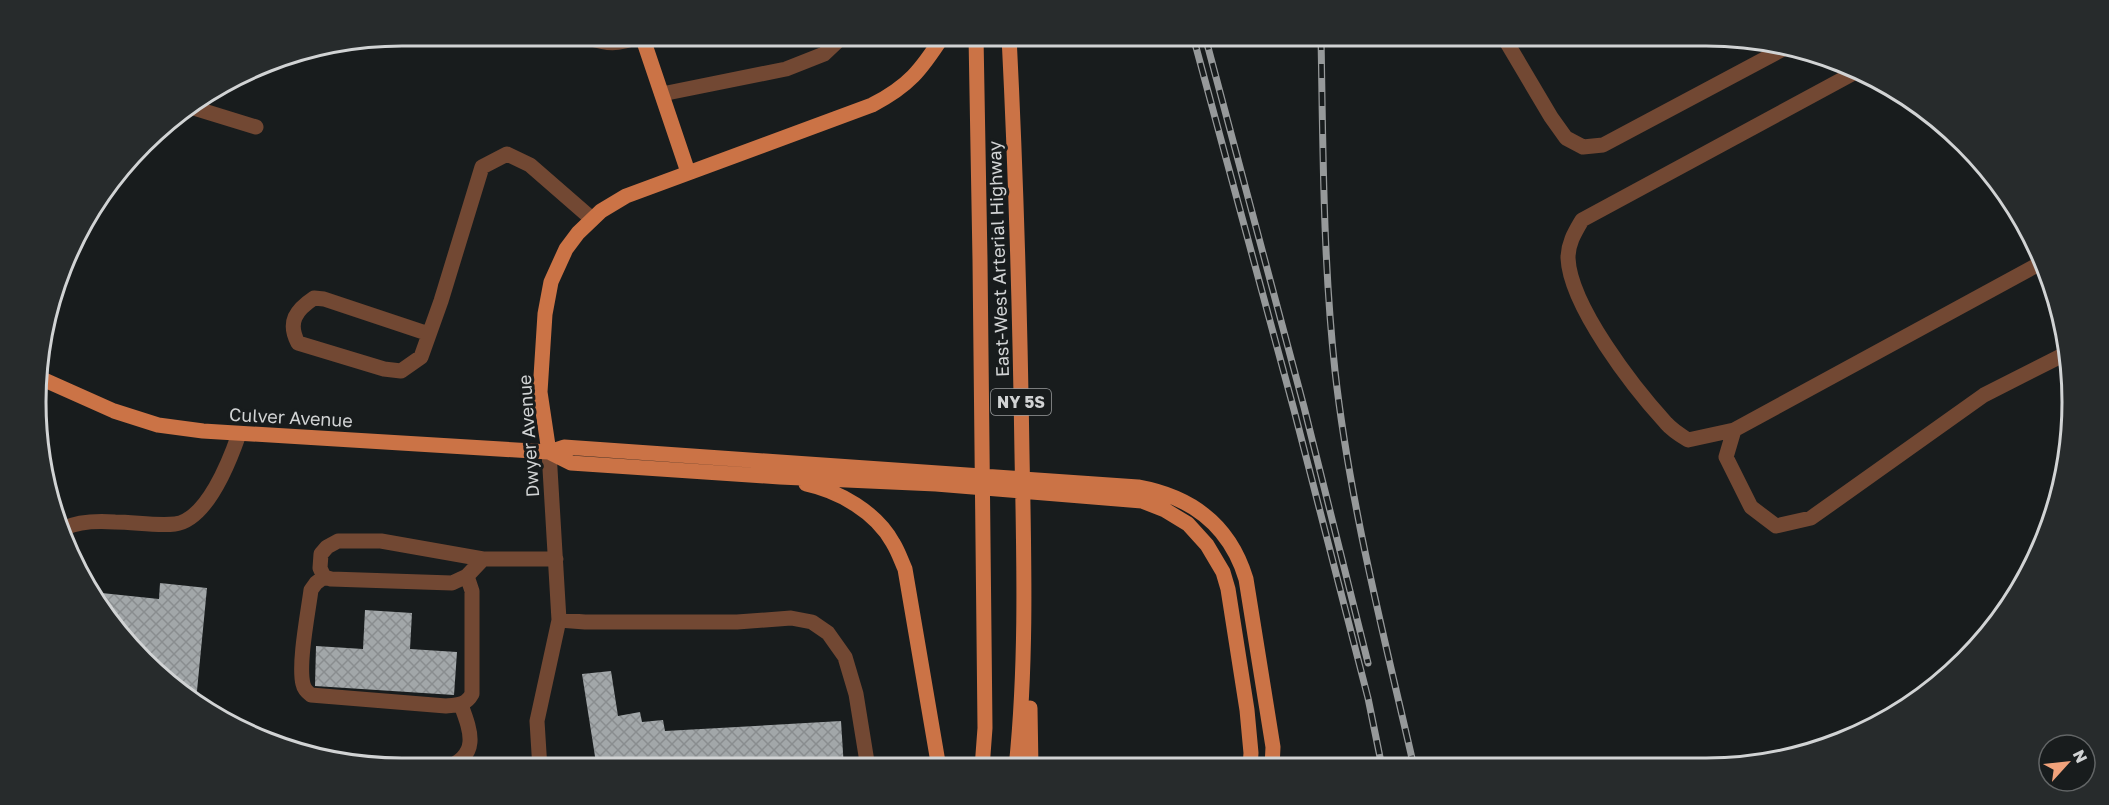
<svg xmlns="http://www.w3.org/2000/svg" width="2109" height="805" viewBox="0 0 2109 805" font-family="'Golos Text',sans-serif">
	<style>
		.building { fill: url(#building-cross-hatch) }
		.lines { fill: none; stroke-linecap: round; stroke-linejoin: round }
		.minor { stroke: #724833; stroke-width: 15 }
		.major { stroke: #cb7346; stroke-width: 15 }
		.rail-casing { stroke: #96999a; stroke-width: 7 }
		.rail { stroke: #181c1d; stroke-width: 4.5; stroke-dasharray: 14; stroke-linecap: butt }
		.labels { text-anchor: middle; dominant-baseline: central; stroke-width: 6; stroke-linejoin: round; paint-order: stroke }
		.shield { fill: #181c1d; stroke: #9a9c9d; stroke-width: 1.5 }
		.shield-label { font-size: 16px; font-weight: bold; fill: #d1d3d4 }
		.street-label { font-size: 18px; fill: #d1d3d4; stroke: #181c1d }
		.rim { fill: none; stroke: #d1d3d4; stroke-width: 3 }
	</style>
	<defs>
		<pattern id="building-cross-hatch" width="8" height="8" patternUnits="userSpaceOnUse" patternTransform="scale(1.5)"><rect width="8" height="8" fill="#a2a7a9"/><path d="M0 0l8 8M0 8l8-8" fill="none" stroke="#898d8f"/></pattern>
	</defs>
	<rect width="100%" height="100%" fill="#181c1d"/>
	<path class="building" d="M160 583 207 588 196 701 180 693 98 606 92 592 159 599Z
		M365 610 412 613 410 649 457 652 454 695 315 686 316 646 363 649Z
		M611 671 618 716 640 712 642 722 663 720 665 731 841 721 844 768 597 769 582 674Z"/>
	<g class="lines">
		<path class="minor" d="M581 36C609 44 614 46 642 36
			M1503 36 1551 117 1566 138 1583 147 1603 145 1787 47
			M662 94 786 69 824 54 843 36
			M194 108 256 127
			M2039 264 1734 430 1726 457 1751 507 1776 526 1811 518 1984 395 2069 352
			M429 334 324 299 314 298C296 310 287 322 298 343L384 369 401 371 421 357 441 301 482 167 507 154 530 165 592 219
			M1734 430 1688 440C1680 435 1672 430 1666 423 1634 388 1570 306 1568 258 1568 243 1575 232 1582 220L1852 74
			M65 528C79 521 100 521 115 522 134 522 156 526 175 524 207 520 230 460 239 434
			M483 559 467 576 452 583 331 579 324 577 320 568 321 554 327 547 338 541H381L483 559H556
			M324 577 316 583 311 590C308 613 298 664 303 684 304 689 307 692 311 695L446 706C458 705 466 705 472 694V591L467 576
			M559 620 585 622H737L791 618 812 622 828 633 845 657 856 694 868 768
			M348 762 446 768C480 755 471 732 461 705
			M540 769 537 721 559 620 549 452"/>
		<path class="major" d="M642 36 688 172
			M976 36 980 260 985 728 982 768
			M1009 36C1016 175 1020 315 1022 454 1024 559 1027 663 1016 768
			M40 378 114 411 158 425 203 431 549 452 564 447 1138 487C1193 497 1230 526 1246 579L1273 747 1272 767
			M549 452 571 463 780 477 936 484 1142 501 1165 510 1188 524 1207 545 1223 572 1228 589 1247 710 1251 753 1250 767
			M549 452 540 392 545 314 551 282 566 249 578 233 601 211 626 196 872 105C909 86 921 70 943 36
			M806 484C839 491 876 512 893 543 898 551 901 560 905 569L939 768
			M1030 708 1031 768"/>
		<defs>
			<path id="rail" d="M1193 36 1294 410 1368 698 1382 767
				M1205 36 1304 407 1368 663
				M1321 36C1323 148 1323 260 1335 371 1350 505 1384 636 1414 767"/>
		</defs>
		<use href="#rail" class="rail-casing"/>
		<use href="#rail" class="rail"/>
	</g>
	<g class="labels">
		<rect class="shield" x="991" y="389" width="60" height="26" rx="4.5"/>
		<g class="shield-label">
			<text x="1021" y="402">NY 5S</text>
		</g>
		<g class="street-label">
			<text transform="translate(998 259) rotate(-92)">East-West Arterial Highway</text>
			<text transform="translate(291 417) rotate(3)">Culver Avenue</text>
			<text transform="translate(528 436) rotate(-94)">Dwyer Avenue</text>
		</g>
	</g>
	<path d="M0 0H2109V805H0ZM402 46H1706A356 356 0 0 1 2062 402V402A356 356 0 0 1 1706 758H402A356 356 0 0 1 46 402V402A356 356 0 0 1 402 46Z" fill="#272b2c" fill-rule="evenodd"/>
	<path class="rim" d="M402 46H1706A356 356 0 0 1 2062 402V402A356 356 0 0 1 1706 758H402A356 356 0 0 1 46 402V402A356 356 0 0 1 402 46Z"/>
	<g transform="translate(2067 763) rotate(63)"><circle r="28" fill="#181c1d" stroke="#626566" stroke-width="1.5"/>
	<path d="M0-4.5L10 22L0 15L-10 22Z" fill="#f1a27b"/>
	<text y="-9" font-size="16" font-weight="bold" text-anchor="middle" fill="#d1d3d4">N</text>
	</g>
</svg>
